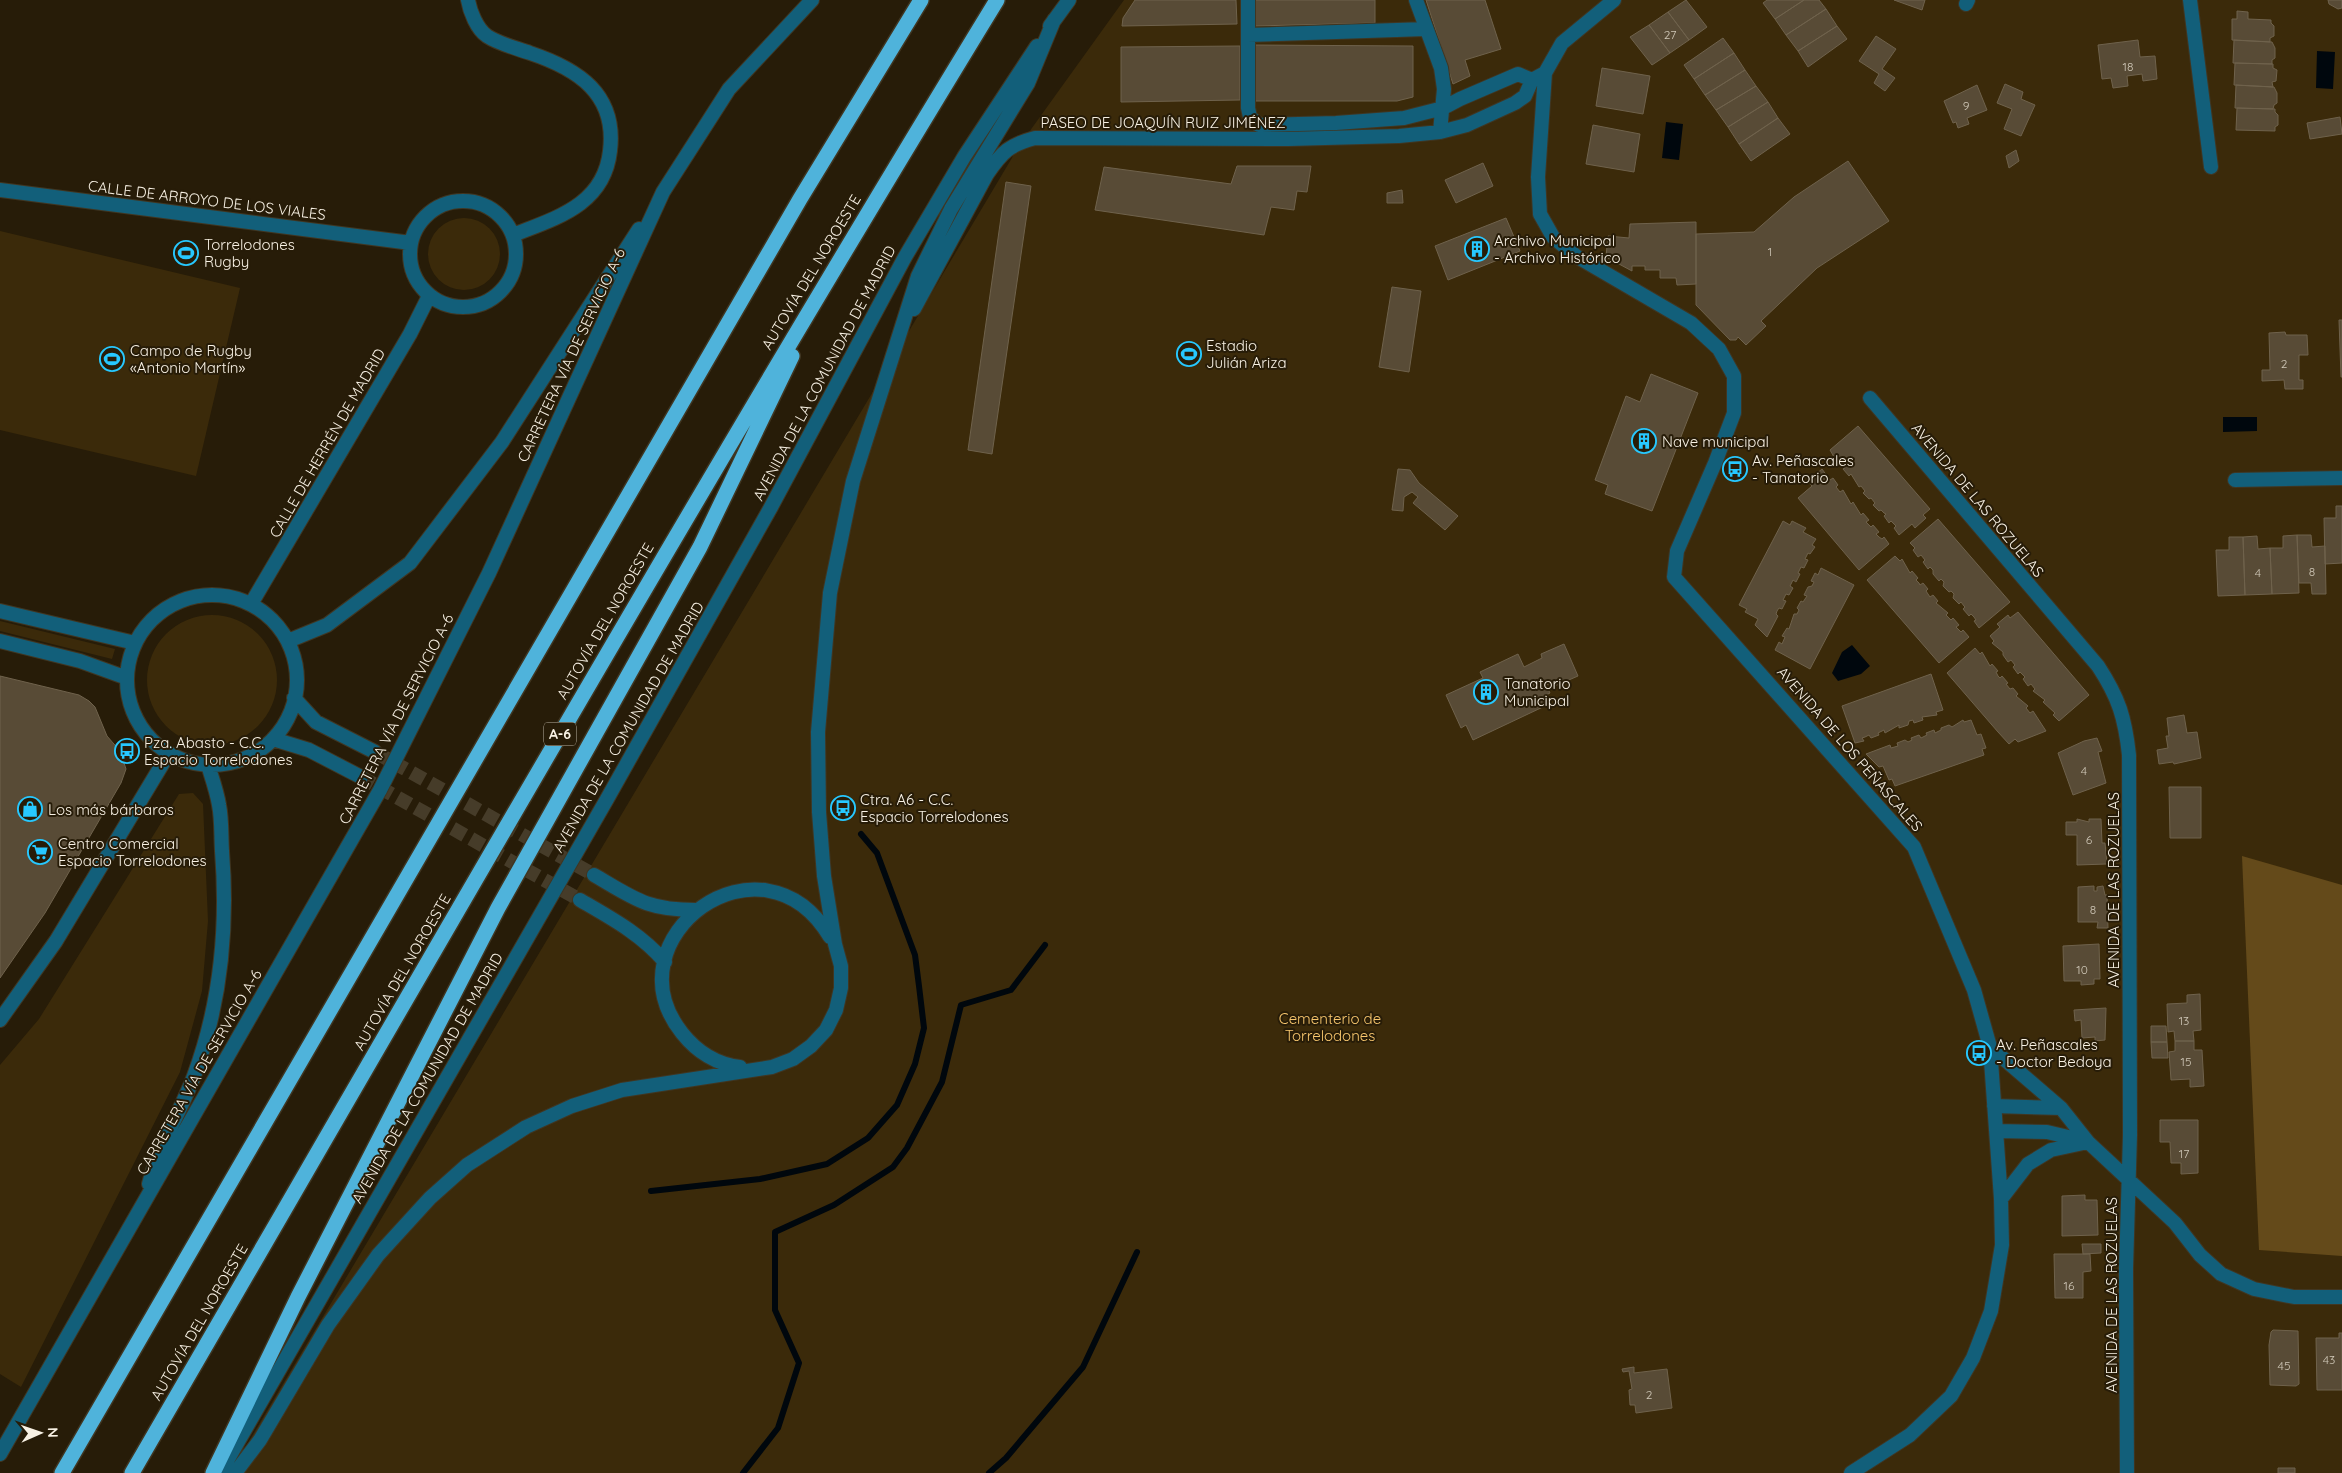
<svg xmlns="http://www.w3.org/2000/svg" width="2342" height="1473" viewBox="0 0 2342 1473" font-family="Quicksand,sans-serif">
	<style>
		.green { fill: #3b2a0a }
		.forest { fill: #644a1a }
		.water { fill: #00070d }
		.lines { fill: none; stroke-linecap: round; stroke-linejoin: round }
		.stream { stroke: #00070d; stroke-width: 6 }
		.building { fill: #584b36; stroke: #6f624c }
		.minor-tunnel { stroke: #463c29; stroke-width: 14; stroke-dasharray: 14 7; stroke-linecap: butt }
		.minor-casing { stroke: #403622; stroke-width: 16 }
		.motorway-casing { stroke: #403622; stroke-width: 18 }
		.minor { stroke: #125f7a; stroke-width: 14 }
		.motorway { stroke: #4fb3db; stroke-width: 15 }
		.labels { text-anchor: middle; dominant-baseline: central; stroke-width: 4; stroke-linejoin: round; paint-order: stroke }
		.number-label { font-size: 12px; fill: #d0c8b8 }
		.shield { fill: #271c08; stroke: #b9b1a2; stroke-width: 1 }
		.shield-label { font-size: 14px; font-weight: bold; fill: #f8f1e4 }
		.street-label { font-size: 15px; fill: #f8f1e4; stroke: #271c08 }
		.poi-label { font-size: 15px; fill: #f8f1e4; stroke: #271c08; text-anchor: start }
		.park-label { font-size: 15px; fill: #fac86e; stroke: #271c08 }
	</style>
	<rect width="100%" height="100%" fill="#271c08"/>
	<path class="green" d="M1124 0H2342V1473H230L1019 146Z
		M428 254a36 36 0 1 1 72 0a36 36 0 1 1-72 0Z
		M0 231 240 288 196 476 0 430Z
		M147 680a65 65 0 1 1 130 0a65 65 0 1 1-130 0Z
		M0 621 115 649 112 659 0 631Z
		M193 793 203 804 208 921 202 991 180 1072 21 1387 0 1374V1065L39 1019 179 794Z"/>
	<path class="forest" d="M2242 856 2342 885V1256L2259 1250Z"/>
	<path class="water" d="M2317 51 2335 52 2333 89 2316 88Z
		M1666 122 1683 124 1679 160 1662 158Z
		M2223 417H2257V431L2223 432Z
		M1852 645 1870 666 1861 674 1838 681 1832 673 1842 652Z"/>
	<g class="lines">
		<path class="stream" d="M651 1191 760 1179 827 1164 868 1138 897 1105 915 1064 924 1028 919 986 915 955 877 853 861 834
			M743 1473 778 1428 799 1363 775 1310V1232L834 1205 893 1167 907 1148 942 1082 961 1005 1011 990 1045 945
			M989 1473 1006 1458 1083 1367 1137 1252"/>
	</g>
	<path class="building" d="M1135 0H1236L1237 24 1122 26 1123 18Z
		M1254 0H1375V23L1255 26Z
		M1426 0H1485L1501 49 1465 60 1470 76 1453 84Z
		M1686 0 1707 27 1689 40 1668 12Z
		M1767 0H1804L1775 19 1763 3Z
		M1804 0H1819L1826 9 1786 35 1775 19Z
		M1894 0H1925L1922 10Z
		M2328 0H2342V8L2338 9 2329 4Z
		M1826 9 1837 26 1798 51 1786 35Z
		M2237 11 2248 12V19L2271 20V23L2274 26V36L2270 38V42L2232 40V19H2237Z
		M1668 12 1689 40 1670 53 1649 25Z
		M1649 25 1670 53 1652 65 1630 37Z
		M1837 26 1847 39 1808 67 1798 51Z
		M1876 36 1896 49 1882 69 1895 78 1885 91 1874 83 1879 74 1859 61Z
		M1723 38 1734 53 1694 79 1684 65Z
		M2138 40 2140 57 2155 56 2157 79 2143 81 2142 74 2127 76 2128 86 2113 88 2111 78 2102 79 2098 45Z
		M2234 40 2272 42 2275 48V58L2272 60V64L2233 63Z
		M1254 45 1413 46V97L1397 101H1254Z
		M1240 46V100L1121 102V47Z
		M1734 53 1745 70 1705 95 1694 79Z
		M2235 63 2273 64V68L2277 70 2276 81 2272 82 2273 87 2234 85Z
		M1602 68 1650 76 1643 114 1596 106Z
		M1745 70 1756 86 1716 110 1705 95Z
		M2005 84 2023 92 2021 99 2035 105 2021 136 2004 129 2012 109 1997 103Z
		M1977 85 1987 110 1967 118 1969 124 1958 128 1956 122 1953 123 1944 101Z
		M2236 85 2274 87 2277 93V103L2274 105 2273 109 2235 108Z
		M1756 86 1768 102 1728 127 1716 110Z
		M1768 102 1778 118 1739 144 1728 127Z
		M2237 108 2275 109V112L2278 115V125L2275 127V131L2236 130Z
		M2340 117 2342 134 2310 139 2307 123Z
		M1778 118 1790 134 1751 161 1739 144Z
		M1593 125 1640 134 1634 172 1586 164Z
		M2016 150 2019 161 2009 168 2006 156Z
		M1848 161 1889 221 1817 268 1761 321 1766 326 1746 345 1738 337 1736 340H1730L1696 305V234L1754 232 1794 197Z
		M1483 163 1493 186 1456 203 1445 180Z
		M1237 166H1311L1307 192 1297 191 1294 210 1271 207 1264 235 1095 210 1104 167 1231 184Z
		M1006 182 1031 186 992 454 968 450Z
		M1402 190 1403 203H1387V193Z
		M1506 218 1520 251 1448 280 1435 246Z
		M1696 222V284L1677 285 1676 278H1660V270H1645V266H1632V271L1606 257 1608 236 1629 238 1630 224Z
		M1392 287 1421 291 1409 372 1379 367Z
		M2339 320H2342V377H2341Z
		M2285 332 2286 335H2307L2308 355H2299V380H2303V389H2285L2284 380 2262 381V370H2270L2269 333Z
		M1651 374 1698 393 1652 511 1605 494 1608 485 1595 480 1626 396 1640 402Z
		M1858 426 1930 509 1923 515 1926 518 1915 528 1912 524 1899 535 1894 528 1896 526 1891 521 1889 523 1884 516 1886 514 1884 513 1881 510 1879 511 1873 505 1875 503 1871 498 1869 499 1863 493 1865 491 1861 486 1859 487 1851 474 1849 476 1843 469 1845 468 1841 462 1838 464 1830 450Z
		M1398 469 1410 470 1419 483 1458 516 1445 530 1413 503 1418 497 1412 492 1404 497 1403 511 1392 510Z
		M1822 469 1830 480 1833 478 1838 485 1836 487 1840 492 1843 490 1851 504 1853 502 1861 515 1863 513 1869 520 1866 522 1871 527 1873 525 1879 532 1876 534 1879 537 1882 539 1884 537 1889 544 1859 570 1798 498 1812 486 1808 481Z
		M2336 506H2342V563L2325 564 2324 518H2336Z
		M1938 519 2010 602 1979 628 1974 621 1976 620 1974 617 1971 614 1969 616 1963 609 1965 607 1964 606 1961 602 1959 604 1953 598 1954 594 1951 591 1949 592 1943 586 1944 582 1941 579 1939 581 1933 574V570L1930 567 1928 569 1923 562 1925 560 1921 555 1918 557 1913 550 1915 548 1910 543Z
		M1783 521 1790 525 1792 521 1806 528 1803 532 1816 539 1812 545 1815 547 1810 554 1808 553 1805 559 1808 560 1804 568 1801 567 1798 573 1800 574 1796 582 1793 580 1790 586 1793 588 1789 595 1786 594 1783 600 1786 601 1782 609 1779 608 1777 611 1776 614 1778 616 1767 637 1755 625 1758 619 1745 612 1747 609 1739 605Z
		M2297 535 2299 593 2272 594 2270 548H2283V536Z
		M2297 535H2311L2312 547 2325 546 2326 594H2312L2311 583H2299Z
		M2257 536 2258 549 2270 548 2272 594 2245 595 2243 537Z
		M2229 537H2243L2245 595 2218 596 2216 550H2229Z
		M1895 556 1900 561 1902 559 1910 573 1912 571 1918 578 1916 580 1919 583 1920 585 1923 583 1928 589 1926 591 1930 597 1933 595 1938 601 1936 603 1948 613 1946 615 1951 620 1953 618 1959 625 1956 627 1961 632 1963 630 1969 637 1939 663 1867 580Z
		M1821 568 1854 585 1810 669 1775 650 1779 642 1782 644 1785 637 1782 636 1787 628 1789 629 1794 614H1797L1799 610 1797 608 1801 601 1803 602 1807 596 1804 595 1808 587 1812 586 1814 582 1811 581 1815 573 1818 575Z
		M2018 612 2089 695 2059 721 2053 715 2055 713 2043 702 2045 700 2033 691 2035 689 2031 684 2028 686 2023 679 2025 677 2020 672 2018 674 2013 667 2015 665 2011 660 2008 662 2003 655V652L1992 643 1994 641 1990 636 2000 627 1997 624 2008 615 2010 618Z
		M1564 644 1578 676 1555 686 1553 682 1546 685 1550 693 1544 696 1547 702 1545 706 1473 740 1466 725 1461 728 1446 695 1483 678 1480 672 1518 654 1524 667 1542 658 1541 654Z
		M1975 648 1980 654 1982 652 1990 666 1992 664 1998 671 1996 672 1998 676 2000 678 2002 676 2008 683 2006 684 2010 689 2013 688 2018 694 2016 696 2028 706 2026 708 2030 713 2033 711 2046 731 2018 742 2015 739 2009 744 1998 732 1947 673Z
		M1931 674 1943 710 1936 712 1937 715 1922 717 1923 720 1914 723 1913 720 1909 721 1908 725 1899 728V725L1885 733 1884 730 1878 733 1879 735 1871 738 1869 735 1865 737 1862 738 1864 741 1855 743 1842 706Z
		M0 676 79 695 89 701 95 707 107 736 120 751 126 769 121 783 45 913 0 978Z
		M2184 715 2187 733 2197 732 2201 758 2174 764 2173 762 2159 764 2157 750 2168 748 2166 736H2169L2167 718Z
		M1963 720 1964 722 1971 720 1977 735 1981 734 1986 748 1982 749 1984 755 1895 786 1892 779 1889 780 1883 766 1879 767 1866 754 1890 745 1891 748 1898 746 1897 743 1905 740 1908 742 1912 740 1911 738 1919 735 1921 738 1927 735 1926 733 1934 730 1935 733 1941 730V728L1949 725 1952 727Z
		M2097 738 2102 751 2098 752 2106 783 2073 795 2058 753 2084 741Z
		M2169 787H2201V838H2170Z
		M2077 819 2089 822V819H2101L2102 843H2105L2107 864 2077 865V835H2066V822H2077Z
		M2094 886V891H2097V887L2103 886 2105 895H2107L2108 928H2097L2098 922H2078V887Z
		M2099 944 2100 979H2094V984L2081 985V981H2064L2063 946Z
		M2200 994 2201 1030 2193 1031 2194 1041H2175L2174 1031 2168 1032 2167 1004 2187 1003V995Z
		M2106 1008 2105 1040 2095 1041V1037L2082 1038 2081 1020 2075 1021 2074 1010Z
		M2151 1026H2166L2167 1042H2151Z
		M2175 1041H2194V1050H2202L2204 1086 2190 1087V1079L2171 1080 2169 1052 2175 1051Z
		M2151 1042H2167L2168 1058H2152Z
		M2160 1120H2198V1173L2181 1174V1163H2171L2170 1142H2160Z
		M2085 1195V1200H2097L2098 1235 2062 1236V1196Z
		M2082 1244H2101V1253L2083 1254Z
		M2054 1254H2090L2091 1271 2083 1272V1298H2055Z
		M2273 1330 2298 1331 2299 1384 2296 1386 2270 1385 2269 1345 2271 1332Z
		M2339 1333H2342V1390H2317L2316 1338H2339Z
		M1634 1367V1373L1667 1369 1672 1408 1636 1413 1635 1405H1630L1629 1390 1632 1389 1629 1371 1623 1372 1622 1369Z
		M2278 1468H2295V1473H2278Z"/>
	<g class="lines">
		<path class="minor-tunnel" d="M375 752 594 875
			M361 777 580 900"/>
		<defs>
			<path id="minor" d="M468 0C470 12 477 29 487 36 499 44 516 48 530 53 578 69 617 94 610 151 604 205 556 218 513 235
				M1248 0V108L1250 117 1259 125 1336 123 1404 118 1443 108 1460 99 1518 74 1532 80
				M1416 0 1441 68 1444 89 1440 132
				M1614 0 1562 43 1545 73 1538 177 1540 214 1553 237 1576 256 1691 323 1719 349 1734 376V413L1715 463 1677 551 1674 577 1914 847 1974 990 1990 1047 2001 1199 2002 1245 1991 1311 1973 1358 1951 1396 1910 1435 1851 1473
				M2190 0 2211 167
				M1966 4 1968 0
				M1050 26 1069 0
				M1248 35 1426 29
				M0 190 411 243
				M410 254a53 53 0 1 1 106 0a53 53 0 1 1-106 0Z
				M914 309 987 174C1002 152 1009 145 1035 138L1289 139 1399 136 1440 132 1467 125 1515 103 1525 96 1532 80 1545 73
				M1870 398 2098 666C2119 698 2125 718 2129 755L2130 1135 2126 1269 2127 1473
				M2235 480 2342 478
				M127 680a85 85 0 1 1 170 0a85 85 0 1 1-170 0Z
				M251 604 410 334 429 296
				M0 611 135 643
				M0 641 80 661 127 678
				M288 641 327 625 410 563 502 442 639 229
				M294 698 316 722 375 752
				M273 739 309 750 361 777
				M594 875C635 899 647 910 696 910
				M580 900C611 918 641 934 665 962
				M0 1020 56 941 169 753
				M1990 1047 2061 1108 2088 1142 2175 1223 2200 1255 2221 1274 2254 1289 2294 1297H2342
				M740 1067C716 1064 697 1052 682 1033 607 938 762 823 830 937
				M1994 1106 2061 1108
				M1996 1131 2047 1132 2085 1141
				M149 1184C159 1145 180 1113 194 1076 221 1003 228 927 222 851 221 836 222 820 219 805 217 792 212 778 208 765
				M2001 1199 2028 1164 2051 1150 2088 1142
				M0 1454 380 790 489 573 663 192 729 89 812 0
				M220 1473 607 799 771 507 905 257 964 157 1037 46
				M235 1473 260 1440 328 1325 378 1255 430 1198 467 1165 526 1127 572 1106 622 1090 772 1067 793 1059 811 1046 826 1030 836 1010 841 988V966L835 944 824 876 819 812 818 732 830 593 853 481 918 276 951 209 1028 83 1054 20"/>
			<path id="motorway" d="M62 1473 800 199 921 0
				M132 1473C418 980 700 486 997 0
				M213 1473 298 1297 498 908 700 547 792 356"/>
		</defs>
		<use href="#minor" class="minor-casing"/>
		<use href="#motorway" class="motorway-casing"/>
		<use href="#minor" class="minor"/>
		<use href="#motorway" class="motorway"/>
	</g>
	<defs>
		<symbol id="building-ring" viewBox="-11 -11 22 22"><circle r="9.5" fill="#271c08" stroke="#27c8ff" stroke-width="1.5"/><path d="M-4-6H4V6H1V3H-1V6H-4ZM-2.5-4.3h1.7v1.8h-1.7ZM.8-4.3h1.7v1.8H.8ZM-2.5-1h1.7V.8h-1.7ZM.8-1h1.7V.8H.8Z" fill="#27c8ff"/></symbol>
		<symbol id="stadium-ring" viewBox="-11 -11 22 22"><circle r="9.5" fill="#271c08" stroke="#27c8ff" stroke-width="1.5"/><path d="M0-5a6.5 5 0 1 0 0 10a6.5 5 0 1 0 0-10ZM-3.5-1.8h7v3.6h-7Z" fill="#27c8ff"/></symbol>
		<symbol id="bus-ring" viewBox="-11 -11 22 22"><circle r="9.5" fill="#271c08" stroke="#27c8ff" stroke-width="1.5"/><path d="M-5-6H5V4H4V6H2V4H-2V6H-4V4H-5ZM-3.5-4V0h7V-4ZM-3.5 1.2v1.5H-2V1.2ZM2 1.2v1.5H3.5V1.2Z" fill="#27c8ff"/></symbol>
		<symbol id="shop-ring" viewBox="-11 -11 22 22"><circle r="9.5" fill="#271c08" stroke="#27c8ff" stroke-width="1.5"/><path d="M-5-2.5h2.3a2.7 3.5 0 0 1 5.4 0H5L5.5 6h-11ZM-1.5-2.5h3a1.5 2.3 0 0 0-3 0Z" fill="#27c8ff"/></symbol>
		<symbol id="supermarket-ring" viewBox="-11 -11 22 22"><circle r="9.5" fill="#271c08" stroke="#27c8ff" stroke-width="1.5"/><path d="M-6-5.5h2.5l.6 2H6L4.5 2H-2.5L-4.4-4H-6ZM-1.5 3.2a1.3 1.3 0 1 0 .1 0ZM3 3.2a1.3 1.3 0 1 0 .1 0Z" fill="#27c8ff"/></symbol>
	</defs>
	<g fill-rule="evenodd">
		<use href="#building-ring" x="1463" y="235" width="28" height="28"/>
		<use href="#stadium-ring" x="172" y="239" width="28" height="28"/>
		<use href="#stadium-ring" x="1175" y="340" width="28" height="28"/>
		<use href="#stadium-ring" x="98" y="345" width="28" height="28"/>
		<use href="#building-ring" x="1630" y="427" width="28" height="28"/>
		<use href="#bus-ring" x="1721" y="455" width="28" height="28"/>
		<use href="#building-ring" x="1472" y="678" width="28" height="28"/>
		<use href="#bus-ring" x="113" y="737" width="28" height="28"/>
		<use href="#bus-ring" x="829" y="794" width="28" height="28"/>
		<use href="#shop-ring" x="16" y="795" width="28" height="28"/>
		<use href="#supermarket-ring" x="26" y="838" width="28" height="28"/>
		<use href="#bus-ring" x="1965" y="1039" width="28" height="28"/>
	</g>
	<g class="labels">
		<g class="number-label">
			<text x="1670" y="34">27</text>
			<text x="2128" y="66">18</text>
			<text x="1966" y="105">9</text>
			<text x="1770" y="251">1</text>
			<text x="2284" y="363">2</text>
			<text x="2312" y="571">8</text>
			<text x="2258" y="572">4</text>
			<text x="2084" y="770">4</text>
			<text x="2089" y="839">6</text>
			<text x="2093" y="909">8</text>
			<text x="2082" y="969">10</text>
			<text x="2184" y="1020">13</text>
			<text x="2186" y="1061">15</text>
			<text x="2184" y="1153">17</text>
			<text x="2069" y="1285">16</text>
			<text x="2329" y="1359">43</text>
			<text x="2284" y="1365">45</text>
			<text x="1649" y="1394">2</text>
		</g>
		<rect class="shield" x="544" y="722.5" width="32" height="23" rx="4"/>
		<g class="shield-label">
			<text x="560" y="734">A-6</text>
		</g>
		<g class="street-label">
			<text x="1163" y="122">PASEO DE JOAQUÍN RUIZ JIMÉNEZ</text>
			<text transform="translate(207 200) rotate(7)">CALLE DE ARROYO DE LOS VIALES</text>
			<text transform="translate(811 272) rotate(-59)">AUTOVÍA DEL NOROESTE</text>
			<text transform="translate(571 355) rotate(-65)">CARRETERA VÍA DE SERVICIO A-6</text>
			<text transform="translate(824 373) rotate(-62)">AVENIDA DE LA COMUNIDAD DE MADRID</text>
			<text transform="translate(327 443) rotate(-60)">CALLE DE HERRÉN DE MADRID</text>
			<text transform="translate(1978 500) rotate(50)">AVENIDA DE LAS ROZUELAS</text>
			<text transform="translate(605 621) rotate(-60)">AUTOVÍA DEL NOROESTE</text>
			<text transform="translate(396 719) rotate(-63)">CARRETERA VÍA DE SERVICIO A-6</text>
			<text transform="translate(628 727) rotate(-60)">AVENIDA DE LA COMUNIDAD DE MADRID</text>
			<text transform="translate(1850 749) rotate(49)">AVENIDA DE LOS PEÑASCALES</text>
			<text transform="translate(2113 890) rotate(-90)">AVENIDA DE LAS ROZUELAS</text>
			<text transform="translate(402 972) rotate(-60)">AUTOVÍA DEL NOROESTE</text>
			<text transform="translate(199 1072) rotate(-60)">CARRETERA VÍA DE SERVICIO A-6</text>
			<text transform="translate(427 1078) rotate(-60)">AVENIDA DE LA COMUNIDAD DE MADRID</text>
			<text transform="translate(2111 1295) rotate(-90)">AVENIDA DE LAS ROZUELAS</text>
			<text transform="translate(199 1322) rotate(-60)">AUTOVÍA DEL NOROESTE</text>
		</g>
		<g class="poi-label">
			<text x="1494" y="240">Archivo Municipal<tspan x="1494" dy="17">- Archivo Histórico</tspan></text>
			<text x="204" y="244">Torrelodones<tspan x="204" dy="17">Rugby</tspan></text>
			<text x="1206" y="345">Estadio<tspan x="1206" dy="17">Julián Ariza</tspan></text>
			<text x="130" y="350">Campo de Rugby<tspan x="130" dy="17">«Antonio Martín»</tspan></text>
			<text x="1662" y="441">Nave municipal</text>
			<text x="1752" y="460">Av. Peñascales<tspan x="1752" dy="17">- Tanatorio</tspan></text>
			<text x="1504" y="683">Tanatorio<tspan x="1504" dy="17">Municipal</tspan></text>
			<text x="144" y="742">Pza. Abasto - C.C.<tspan x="144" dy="17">Espacio Torrelodones</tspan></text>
			<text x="860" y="799">Ctra. A6 - C.C.<tspan x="860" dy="17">Espacio Torrelodones</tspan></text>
			<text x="48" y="809">Los más bárbaros</text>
			<text x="58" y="843">Centro Comercial<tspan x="58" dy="17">Espacio Torrelodones</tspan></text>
			<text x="1996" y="1044">Av. Peñascales<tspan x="1996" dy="17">- Doctor Bedoya</tspan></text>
		</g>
		<g class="park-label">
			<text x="1330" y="1018">Cementerio de<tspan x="1330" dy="17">Torrelodones</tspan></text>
		</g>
	</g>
	<g transform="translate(40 1433) rotate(88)" stroke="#271c08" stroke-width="4" paint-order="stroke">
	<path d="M0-4L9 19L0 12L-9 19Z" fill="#f8f1e4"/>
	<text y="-8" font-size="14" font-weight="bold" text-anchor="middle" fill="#f8f1e4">N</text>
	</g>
</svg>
